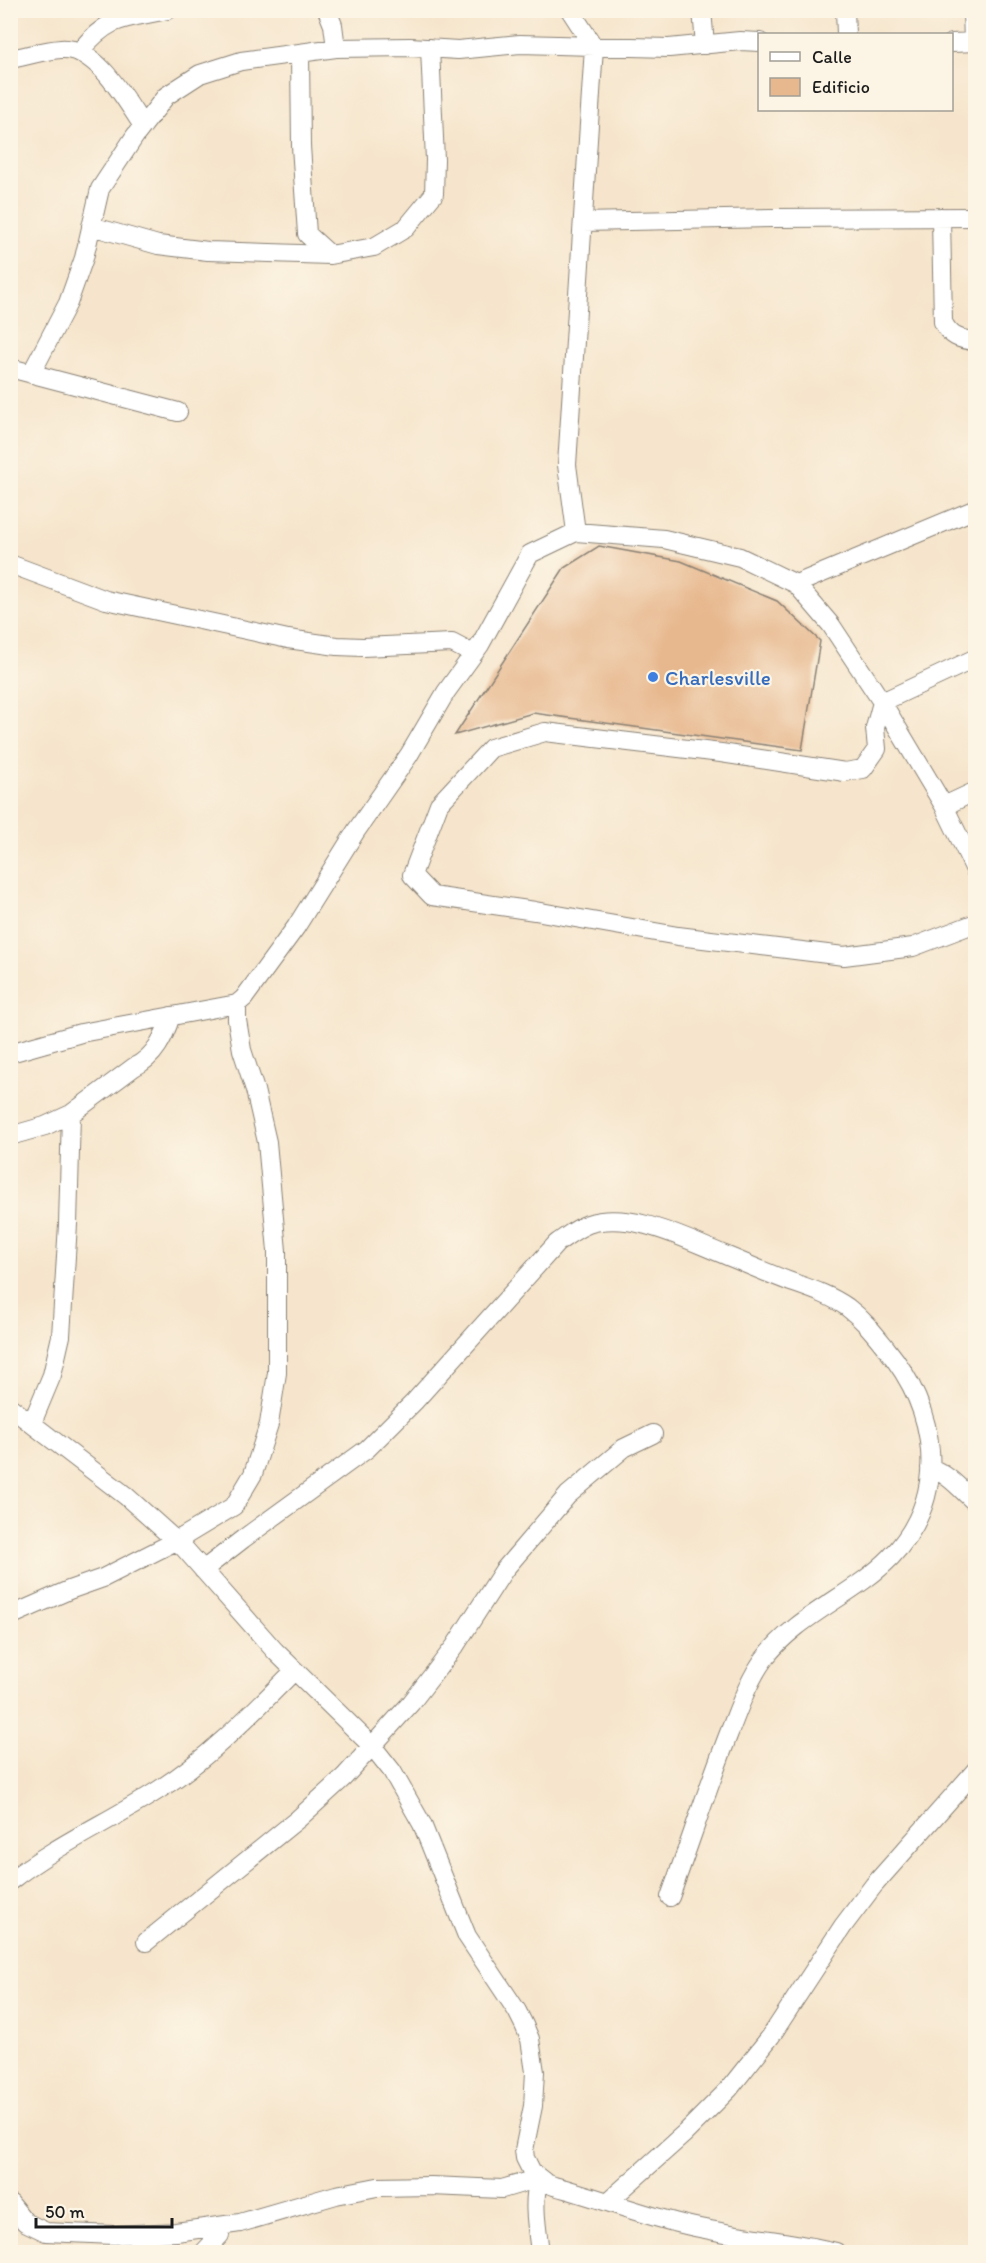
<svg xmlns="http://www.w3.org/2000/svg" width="986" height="2263" viewBox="0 0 986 2263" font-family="Itim,sans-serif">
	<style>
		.building { fill: #e7b88e }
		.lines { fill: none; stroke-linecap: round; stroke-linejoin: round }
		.minor-casing { stroke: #898074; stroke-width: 20 }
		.minor { stroke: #fff; stroke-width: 18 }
		.shop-dot { fill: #3f7fe0; stroke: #fcf5e5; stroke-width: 2 }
		.labels { text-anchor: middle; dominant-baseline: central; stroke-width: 4.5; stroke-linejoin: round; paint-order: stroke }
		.shop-label { font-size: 21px; fill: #366cbe; stroke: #fcf5e5; text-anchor: start }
	</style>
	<rect width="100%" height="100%" fill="#fcf5e5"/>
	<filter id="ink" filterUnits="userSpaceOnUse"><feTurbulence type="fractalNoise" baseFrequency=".0167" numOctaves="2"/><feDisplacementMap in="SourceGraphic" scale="12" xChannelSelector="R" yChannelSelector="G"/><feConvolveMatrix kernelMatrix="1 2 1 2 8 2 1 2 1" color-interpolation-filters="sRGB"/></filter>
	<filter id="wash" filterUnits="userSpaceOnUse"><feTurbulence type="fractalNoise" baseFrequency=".008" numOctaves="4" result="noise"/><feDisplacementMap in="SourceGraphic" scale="24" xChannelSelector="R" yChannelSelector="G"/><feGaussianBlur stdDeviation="1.35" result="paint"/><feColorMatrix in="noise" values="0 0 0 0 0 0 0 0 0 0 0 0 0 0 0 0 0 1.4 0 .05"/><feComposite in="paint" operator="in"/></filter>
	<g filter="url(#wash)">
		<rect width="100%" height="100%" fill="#f6e5cc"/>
		<g id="blocks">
			<path class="building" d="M599 546 681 561 777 601 820 641 802 750 533 713 455 735 564 568Z"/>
		</g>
	</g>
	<g filter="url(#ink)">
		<use href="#blocks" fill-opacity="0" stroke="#898074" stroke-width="1.5"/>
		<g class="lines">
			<defs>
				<path id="minor" d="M327 10 333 25 336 48
					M570 10 594 47 567 465 576 532
					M702 10 705 45
					M845 10 846 34
					M972 10 973 42
					M952 43 976 42
					M80 51C110 15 124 19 168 10
					M300 54 301 146 307 234 330 255 374 247 406 228 434 194 435 160 430 48
					M10 59C27 56 45 50 61 49 97 46 126 101 143 126
					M941 217 943 322C950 336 959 340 976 341
					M583 222 772 218 976 217
					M91 226 158 245 208 251 330 255
					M10 368 178 412
					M31 374 68 303 84 258 100 189 135 136 166 96 200 74 241 61 336 48 410 47 458 50 520 44 669 48 740 41 760 42
					M10 564 106 600 288 639 337 646 363 647 452 643 473 654
					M796 584 976 509
					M976 658 882 702 875 728 877 749 863 769 845 772 721 753 545 732 491 748 439 804 412 875 432 896 535 911 678 936 844 956 913 947 976 923
					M944 806 976 791
					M10 1053 81 1033 237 1004 244 998 296 927 356 831 409 755 446 692 480 645 530 554 576 532 664 539 740 557 796 584 831 625 882 702 944 806 976 872
					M10 1136 45 1126 71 1114 134 1067C155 1057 164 1037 171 1016
					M10 1407 126 1496 184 1548 275 1651 373 1747 392 1771 422 1824 467 1936 517 2011 524 2025 530 2039 535 2072 533 2106 524 2150 525 2158 532 2172 546 2183 554 2186C597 2197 639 2214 682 2224 733 2237 785 2240 836 2252
					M32 1423 52 1375 61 1336 68 1224 71 1114
					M930 1468C949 1474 961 1490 976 1503
					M203 1570 243 1539 367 1449 414 1402 557 1243C567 1236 577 1228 588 1224 631 1210 685 1239 725 1255 747 1264 769 1274 791 1282 811 1289 830 1295 847 1307 863 1319 874 1333 886 1348 937 1410 951 1494 891 1557 853 1596 798 1614 764 1659 748 1681 739 1708 729 1733 708 1787 690 1842 670 1897
					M10 1616 69 1590 103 1578 176 1541 234 1506 253 1474 269 1424 277 1373V1251L267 1142 255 1090 242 1050 237 1020V1004
					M10 1881C56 1845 111 1821 160 1789 210 1757 252 1713 294 1671
					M146 1942 298 1819 344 1777 411 1703 455 1646 504 1570 568 1495 624 1448 653 1434
					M539 2178C532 2203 537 2227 540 2252
					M609 2201 685 2133 729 2089 771 2036 843 1926 874 1885 976 1770
					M10 2203 25 2222 46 2232 114 2235 176 2232 240 2223 336 2195 377 2187 431 2186 502 2189 539 2178
					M204 2252 220 2235 221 2226"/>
			</defs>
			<use href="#minor" class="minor-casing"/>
			<use href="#minor" class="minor"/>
		</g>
	</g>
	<circle class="shop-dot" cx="653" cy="677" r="6"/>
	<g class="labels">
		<g class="shop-label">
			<text x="665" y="677">Charlesville</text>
		</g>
	</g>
	<rect width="986" height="2263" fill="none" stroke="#fcf5e5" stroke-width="36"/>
	<rect x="758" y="33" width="195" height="78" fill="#fcf5e5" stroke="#a29e95" stroke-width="1.5"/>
	<rect x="770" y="52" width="30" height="9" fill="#ffffff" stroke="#a29e95" stroke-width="1.5"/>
	<text x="812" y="63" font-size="18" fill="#1c1c1c">Calle</text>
	<rect x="770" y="78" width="30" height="18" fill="#e7b88e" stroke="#a29e95" stroke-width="1.5"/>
	<text x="812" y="93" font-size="18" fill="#1c1c1c">Edificio</text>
	<path d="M36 2218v9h136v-9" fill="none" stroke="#1c1c1c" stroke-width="3"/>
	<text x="45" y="2218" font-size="18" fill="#1c1c1c" stroke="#fcf5e5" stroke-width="4.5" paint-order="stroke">50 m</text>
</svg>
